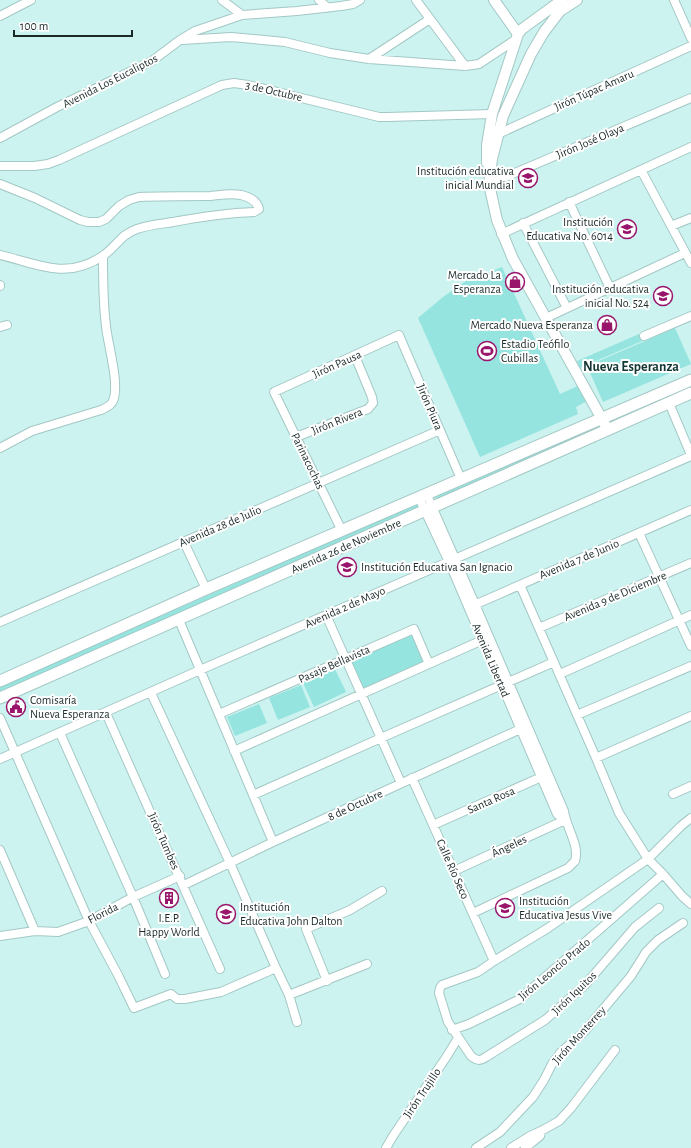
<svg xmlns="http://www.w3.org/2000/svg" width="691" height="1148" viewBox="0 0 691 1148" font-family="'Alegreya Sans',sans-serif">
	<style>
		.green { fill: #95e4df }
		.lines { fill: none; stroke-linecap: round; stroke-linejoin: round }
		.minor-casing { stroke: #a3c8c5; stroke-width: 10 }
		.tertiary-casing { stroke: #a3c8c5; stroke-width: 12 }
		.secondary-casing { stroke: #a3c8c5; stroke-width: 13 }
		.minor { stroke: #fff; stroke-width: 8 }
		.tertiary { stroke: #fff; stroke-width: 10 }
		.secondary { stroke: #fff; stroke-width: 11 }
		.labels { text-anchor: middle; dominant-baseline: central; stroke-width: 4; stroke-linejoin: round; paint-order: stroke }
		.street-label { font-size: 12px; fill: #1b2a29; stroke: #fff }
		.poi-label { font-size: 12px; fill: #1b2a29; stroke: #fff; text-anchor: end }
		.quarter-label { font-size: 14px; font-weight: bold; fill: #133634; stroke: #fff }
	</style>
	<rect width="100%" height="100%" fill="#ccf3f0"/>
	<path class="green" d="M502 267 560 394 580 385 587 401 576 407 578 414 480 457 418 318 443 297 466 281Z
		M675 328 691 364 603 402 587 366Z
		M639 334 642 341 580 368 577 361Z
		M596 427 598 431 437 501 435 497Z
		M420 502 422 507 0 692V687Z
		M414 633 425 661 361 691 348 662Z
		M335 669 346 692 314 707 303 683Z
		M301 685 310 707 278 720 269 698Z
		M259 704 267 723 235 736 227 717Z"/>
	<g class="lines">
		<defs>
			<path id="minor" d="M222 0 242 15
				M319 0 328 8
				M416 0 465 66
				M674 0 691 38
				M0 16 31 0
				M182 40 231 37 285 42 330 53 369 59 465 66 479 64 515 40
				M369 59 430 19
				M498 134 691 46
				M0 138 57 107 152 61 180 40 195 31 242 15 297 11 341 6 353 4 360 0
				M0 166H34L48 164 59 160 222 85 234 83 248 85 379 117H387L492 114
				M641 170 691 263
				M0 184 35 198 80 220 88 222H99L106 219 119 206 129 200 139 197C162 196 186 196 210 196 220 195 231 193 241 195 249 197 257 200 259 209L254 212C227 213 200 217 173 222 161 224 148 225 137 229 120 235 118 245 104 255 67 281 39 264 0 255
				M489 184 691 98
				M569 202 610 288
				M523 223 567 308
				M671 226 691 218
				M501 234 691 147
				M0 286V285
				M546 318 685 253
				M0 327 7 325
				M644 336 691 316
				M669 403 691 455
				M296 437 368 409 373 403 372 397 355 356
				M0 448 32 431 101 410C105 408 111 406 113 401 120 384 108 346 106 326 103 303 103 279 103 256
				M427 495 475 604 564 811C566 828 580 845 575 861L568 868 473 913
				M419 498 449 562 557 814 565 820
				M342 531 274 392 399 335 461 479
				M639 533 691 646
				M184 542 206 589
				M520 585 596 758 619 813 648 859 663 874 682 896 691 904
				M472 606 691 510
				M326 615 401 783
				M179 620 273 842
				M0 622 440 430
				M539 628 691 563
				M560 674 691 615
				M151 693 230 863 276 968 289 995 297 1022
				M106 713 220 969
				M219 714 414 629 429 664
				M577 715 691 666
				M0 718 89 921 118 975 134 1008 171 994 177 999H185L221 992 276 968
				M60 733 133 897 165 974
				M234 751 487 638
				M596 758 691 716
				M0 759 200 670 691 456
				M412 778 494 961
				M673 794 691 786
				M253 795 381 738 554 662
				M433 825 546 775
				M0 850 35 931
				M454 871 565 820
				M184 885 273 842 527 726
				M659 908 635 927 585 985 545 1020 486 1057C480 1061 477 1061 471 1056L448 1022 439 993 440 988 442 985 478 972 494 961 548 928 648 859 681 826 691 818
				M0 936 35 931 58 932 89 921 133 897 180 876
				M327 981 306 929 350 910 382 891
				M289 995 367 964
				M452 1030 469 1024 520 999 663 874
				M386 1148 393 1136 447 1056 458 1038
				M476 1148 500 1132 533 1097 544 1080 552 1064 561 1052 584 1032 631 976 646 952 658 940 683 923
				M511 1148 530 1136 541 1131 559 1121 571 1108 615 1050
				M525 1148 540 1136 541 1131"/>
			<path id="tertiary" d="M494 0 518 34
				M577 0 560 11 544 32 531 54 503 116 492 159 489 184 497 220 513 259 608 430
				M487 163V145L492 114 518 34 522 29 562 0"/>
			<path id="secondary" d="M0 681 206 589 691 380
				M0 698 691 393"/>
		</defs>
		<use href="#minor" class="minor-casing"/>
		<use href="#tertiary" class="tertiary-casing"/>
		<use href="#secondary" class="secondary-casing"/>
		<use href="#minor" class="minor"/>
		<use href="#tertiary" class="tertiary"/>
		<use href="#secondary" class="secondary"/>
	</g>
	<defs>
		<symbol id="school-ring" viewBox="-11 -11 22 22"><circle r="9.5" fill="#fff" stroke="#98156b" stroke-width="1.5"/><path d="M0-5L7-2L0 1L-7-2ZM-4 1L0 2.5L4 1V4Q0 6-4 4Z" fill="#98156b"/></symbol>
		<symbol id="shop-ring" viewBox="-11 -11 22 22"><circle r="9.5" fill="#fff" stroke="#98156b" stroke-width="1.5"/><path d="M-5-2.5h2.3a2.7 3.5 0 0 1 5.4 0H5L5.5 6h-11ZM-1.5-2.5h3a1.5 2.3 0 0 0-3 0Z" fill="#98156b"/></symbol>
		<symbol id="stadium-ring" viewBox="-11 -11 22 22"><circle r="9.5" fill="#fff" stroke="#98156b" stroke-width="1.5"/><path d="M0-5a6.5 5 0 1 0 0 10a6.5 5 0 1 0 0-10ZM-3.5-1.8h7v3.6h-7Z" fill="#98156b"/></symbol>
		<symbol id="civic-ring" viewBox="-11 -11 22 22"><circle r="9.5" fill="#fff" stroke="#98156b" stroke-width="1.5"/><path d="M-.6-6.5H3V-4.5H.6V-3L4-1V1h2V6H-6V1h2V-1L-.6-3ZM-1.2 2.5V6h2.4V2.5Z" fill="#98156b"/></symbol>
		<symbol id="building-ring" viewBox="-11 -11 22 22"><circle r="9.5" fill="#fff" stroke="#98156b" stroke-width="1.5"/><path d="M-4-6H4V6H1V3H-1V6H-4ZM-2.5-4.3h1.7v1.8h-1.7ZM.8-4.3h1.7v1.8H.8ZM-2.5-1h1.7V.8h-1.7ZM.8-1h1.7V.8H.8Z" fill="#98156b"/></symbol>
	</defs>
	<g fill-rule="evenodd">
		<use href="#school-ring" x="517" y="167" width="22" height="22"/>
		<use href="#school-ring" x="616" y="218" width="22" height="22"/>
		<use href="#shop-ring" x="504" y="271" width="22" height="22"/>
		<use href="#school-ring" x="652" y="285" width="22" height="22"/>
		<use href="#shop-ring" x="596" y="314" width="22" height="22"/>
		<use href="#stadium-ring" x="476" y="340" width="22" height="22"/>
		<use href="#school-ring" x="336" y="556" width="22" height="22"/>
		<use href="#civic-ring" x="5" y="696" width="22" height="22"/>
		<use href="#building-ring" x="158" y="887" width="22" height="22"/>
		<use href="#school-ring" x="494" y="897" width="22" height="22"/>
		<use href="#school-ring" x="215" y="903" width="22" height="22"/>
	</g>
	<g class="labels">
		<g class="street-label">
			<text transform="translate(110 81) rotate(-27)">Avenida Los Eucaliptos</text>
			<text transform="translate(594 90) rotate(-24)">Jirón Túpac Amaru</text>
			<text transform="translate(274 91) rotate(13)">3 de Octubre</text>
			<text transform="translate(590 141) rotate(-23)">Jirón José Olaya</text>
			<text transform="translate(337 364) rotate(-24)">Jirón Pausa</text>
			<text transform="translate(430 407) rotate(67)">Jirón Piura</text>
			<text transform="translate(337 421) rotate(-22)">Jirón Rivera</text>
			<text transform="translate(308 461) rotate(64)">Parinacochas</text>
			<text transform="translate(220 526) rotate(-23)">Avenida 28 de Julio</text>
			<text transform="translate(346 546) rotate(-24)">Avenida 26 de Noviembre</text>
			<text transform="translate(579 559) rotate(-23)">Avenida 7 de Junio</text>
			<text transform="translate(615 596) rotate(-23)">Avenida 9 de Diciembre</text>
			<text transform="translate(345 607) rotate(-24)">Avenida 2 de Mayo</text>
			<text transform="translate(491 660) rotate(67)">Avenida Libertad</text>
			<text transform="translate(334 664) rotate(-24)">Pasaje Bellavista</text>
			<text transform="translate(491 800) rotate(-24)">Santa Rosa</text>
			<text transform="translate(355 805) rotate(-25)">8 de Octubre</text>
			<text transform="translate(164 841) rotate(66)">Jirón Tumbes</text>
			<text transform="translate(509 846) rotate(-25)">Ángeles</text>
			<text transform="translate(453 869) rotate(66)">Calle Río Seco</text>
			<text transform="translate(103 913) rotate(-27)">Florida</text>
			<text transform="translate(554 969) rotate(-40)">Jirón Leoncio Prado</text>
			<text transform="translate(574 993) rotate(-44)">Jirón Iquitos</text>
			<text transform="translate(579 1035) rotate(-48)">Jirón Monterrey</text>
			<text transform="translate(422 1093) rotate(-56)">Jirón Trujillo</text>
		</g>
		<g class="poi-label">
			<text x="514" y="171">Institución educativa<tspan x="514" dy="14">inicial Mundial</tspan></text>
			<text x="613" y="222">Institución<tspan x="613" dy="14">Educativa No. 6014</tspan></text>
			<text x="501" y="275">Mercado La<tspan x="501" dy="14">Esperanza</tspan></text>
			<text x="649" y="289">Institución educativa<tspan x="649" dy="14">inicial No. 524</tspan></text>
			<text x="593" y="325">Mercado Nueva Esperanza</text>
			<text x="501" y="344" text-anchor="start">Estadio Teófilo<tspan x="501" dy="14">Cubillas</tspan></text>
			<text x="361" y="567" text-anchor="start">Institución Educativa San Ignacio</text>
			<text x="30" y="700" text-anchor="start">Comisaría<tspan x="30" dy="14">Nueva Esperanza</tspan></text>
			<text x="519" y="901" text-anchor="start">Institución<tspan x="519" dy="14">Educativa Jesus Vive</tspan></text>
			<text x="240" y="907" text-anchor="start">Institución<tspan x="240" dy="14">Educativa John Dalton</tspan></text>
			<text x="169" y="918" text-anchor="middle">I.E.P.<tspan x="169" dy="14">Happy World</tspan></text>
		</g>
		<g class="quarter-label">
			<text x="631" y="367">Nueva Esperanza</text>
		</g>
	</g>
	<path d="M14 30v6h118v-6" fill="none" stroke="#1b2a29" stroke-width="2"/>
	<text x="20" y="30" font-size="12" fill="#1b2a29" stroke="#ffffff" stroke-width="3" paint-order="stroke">100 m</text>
</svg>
